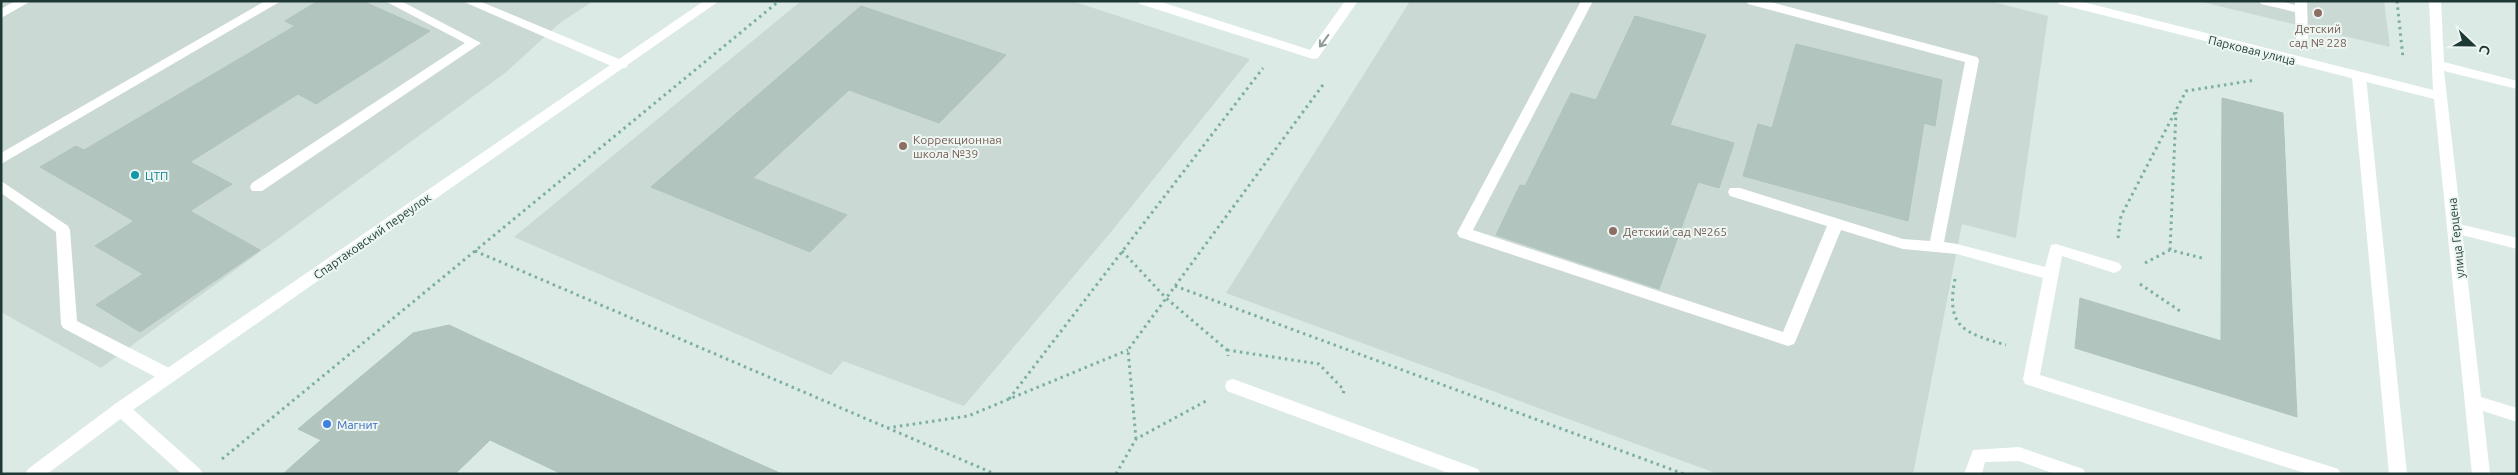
<svg xmlns="http://www.w3.org/2000/svg" width="2518" height="475" viewBox="0 0 2518 475" font-family="Ubuntu,sans-serif">
	<style>
		.built { fill: #cbd9d4 }
		.building { fill: #b2c4be; stroke: #afc3bd }
		.lines { fill: none; stroke-linecap: round; stroke-linejoin: round }
		.path { stroke: #7bafa4; stroke-width: 3; stroke-dasharray: 2.5 4; stroke-linecap: butt }
		.lane { fill: #fff; fill-rule: evenodd }
		.street { fill: #fff; fill-rule: evenodd }
		.oneway { stroke: #8e9c9a }
		.education-dot { fill: #8d6e63; stroke: #edf6f2; stroke-width: 2 }
		.culture-dot { fill: #0f9aa8; stroke: #edf6f2; stroke-width: 2 }
		.shop-dot { fill: #3f7fe0; stroke: #edf6f2; stroke-width: 2 }
		.labels { text-anchor: middle; dominant-baseline: central; stroke-width: 4; stroke-linejoin: round; paint-order: stroke }
		.education-label { font-size: 12px; fill: #785e54; stroke: #edf6f2; text-anchor: start }
		.street-label { font-size: 12px; fill: #1e3935; stroke: #edf6f2 }
		.culture-label { font-size: 12px; fill: #0d838f; stroke: #edf6f2; text-anchor: start }
		.shop-label { font-size: 12px; fill: #366cbe; stroke: #edf6f2; text-anchor: start }
	</style>
	<rect width="100%" height="100%" fill="#dceae5"/>
	<path class="built" d="M1 1H593L560 23 505 73 101 368 1 312Z
		M801 1H1072L1250 59 1111 232 964 406 843 361 831 375 514 237Z
		M1410 1H1990L2048 16 2016 238 1962 224 1913 474H1718L1226 293Z
		M2198 1H2384L2390 47 2301 26Z"/>
	<path class="building" d="M318 1H362L430 31 316 104 298 94 190 162 232 184 190 211 260 250 140 332 96 305 143 274 95 246 134 221 40 167 76 146 84 150 295 26 285 21Z
		M861 6 1006 55 939 123 849 90 753 178 847 215 810 252 651 187Z
		M1635 16 1706 35 1670 125 1734 143 1719 188 1698 182 1659 289 1496 235 1520 185 1525 186 1571 93 1596 100Z
		M1796 44 1942 80 1935 126 1924 123 1908 221 1743 176 1758 124 1772 128Z
		M2222 98 2283 113 2297 417 2075 348 2080 298 2221 341Z
		M449 325 483 341 782 474H562L490 440 455 474H283L321 440 298 429 413 333Z"/>
	<g class="lines">
		<path class="path" d="M2397 1 2403 58
			M2118 238 2121 216 2186 91 2256 80
			M2170 250 2176 112
			M475 251 995 474
			M1122 251 1166 298 1227 350 1228 356
			M2145 263 2170 250 2202 258
			M1955 279C1945 329 1966 333 2006 345
			M2140 284 2180 311
			M1175 286 1684 474
			M1227 350 1319 364 1344 390 1343 395
			M1009 399 1263 68
			M887 428 968 416 1128 350
			M1136 439 1128 350 1325 82
			M222 459 779 1
			M1116 474 1136 439 1206 401"/>
		<path class="lane" d="M15 1H31L1 18V9Z
			M265 1H281L1 164V153Z
			M385 1H401L481 43 262 191H252L250 187 252 183 465 43Z
			M462 1H479L626 62 628 65 626 68H616Z
			M1138 1H1158L1310 50 1345 1H1358L1318 58 1313 59 1140 4Z
			M1581 1H1593L1473 230 1783 332 1827 226 1730 196 1728 192 1730 188H1740L1903 239 1930 241 1965 62 1748 4 1746 1H1767L1977 57 1979 60 1944 242 1957 244 2045 267 2051 245 2056 244 2119 263 2122 267 2119 271 2114 273 2062 256 2040 375 2332 467 2338 469 2341 474H2308L2025 384 2023 379 2043 278 1957 254 1903 249 1841 230 1796 340 1794 344 1788 346 1459 237 1457 233Z
			M2359 73 2366 77 2407 474H2389L2352 77Z
			M1 181 68 226 70 230 77 321 175 371 177 376 175 381 169 382 163 381 63 328 61 324 56 232 1 193Z
			M2455 223 2517 238V249L2450 232 2448 228 2450 224Z
			M1233 379 1478 469 1481 474H1451L1227 391 1225 386 1227 381Z
			M121 402 127 404 200 469 203 474H182L115 414 113 409 115 404Z
			M2019 447 2083 469 2086 474H2055L2019 461 1985 462 1982 474H1964L1973 450Z"/>
		<path class="street" d="M704 1H719L127 414 47 474H25L28 469 115 404Z
			M2057 1H2079L2433 90 2429 1H2441L2444 62 2517 81V89L2444 71 2481 397 2517 408V422L2483 411 2490 474H2472L2434 99 2059 4Z
			M2259 1H2281L2295 5V1H2307L2308 38 2307 41H2297L2296 38 2295 12 2261 4Z"/>
	</g>
	<defs><path id="oneway-shaft" d="M-6 0H5M1.5-3L5.5 0L1.5 3" fill="none" stroke-width="1.6" stroke-linecap="round" stroke-linejoin="round" transform="scale(1.25)"/></defs>
	<use class="oneway" href="#oneway-shaft" transform="translate(1324 41) rotate(126)"/>
	<g class="education-dot">
		<circle cx="2318" cy="13" r="5"/>
		<circle cx="903" cy="146" r="5"/>
		<circle cx="1613" cy="231" r="5"/>
	</g>
	<circle class="culture-dot" cx="135" cy="175" r="5"/>
	<circle class="shop-dot" cx="327" cy="424" r="5"/>
	<g class="labels">
		<g class="education-label">
			<text x="2318" y="28" text-anchor="middle">Детский<tspan x="2318" dy="14">сад № 228</tspan></text>
			<text x="913" y="139">Коррекционная<tspan x="913" dy="14">школа №39</tspan></text>
			<text x="1623" y="231">Детский сад №265</text>
		</g>
		<g class="street-label">
			<text transform="translate(2252 50) rotate(14)">Парковая улица</text>
			<text transform="translate(372 236) rotate(-35)">Спартаковский переулок</text>
			<text transform="translate(2456 238) rotate(-96)">улица Герцена</text>
		</g>
		<g class="culture-label">
			<text x="145" y="175">ЦТП</text>
		</g>
		<g class="shop-label">
			<text x="337" y="424">Магнит</text>
		</g>
	</g>
	<rect width="2518" height="475" fill="none" stroke="#1e3935" stroke-width="5"/>
	<g transform="translate(2473 45) rotate(112)" stroke="#edf6f2" stroke-width="4" paint-order="stroke">
	<path d="M0-4L9 19L0 12L-9 19Z" fill="#1e3935"/>
	<text y="-8" font-size="14" font-weight="bold" text-anchor="middle" fill="#1e3935">С</text>
	</g>
</svg>
